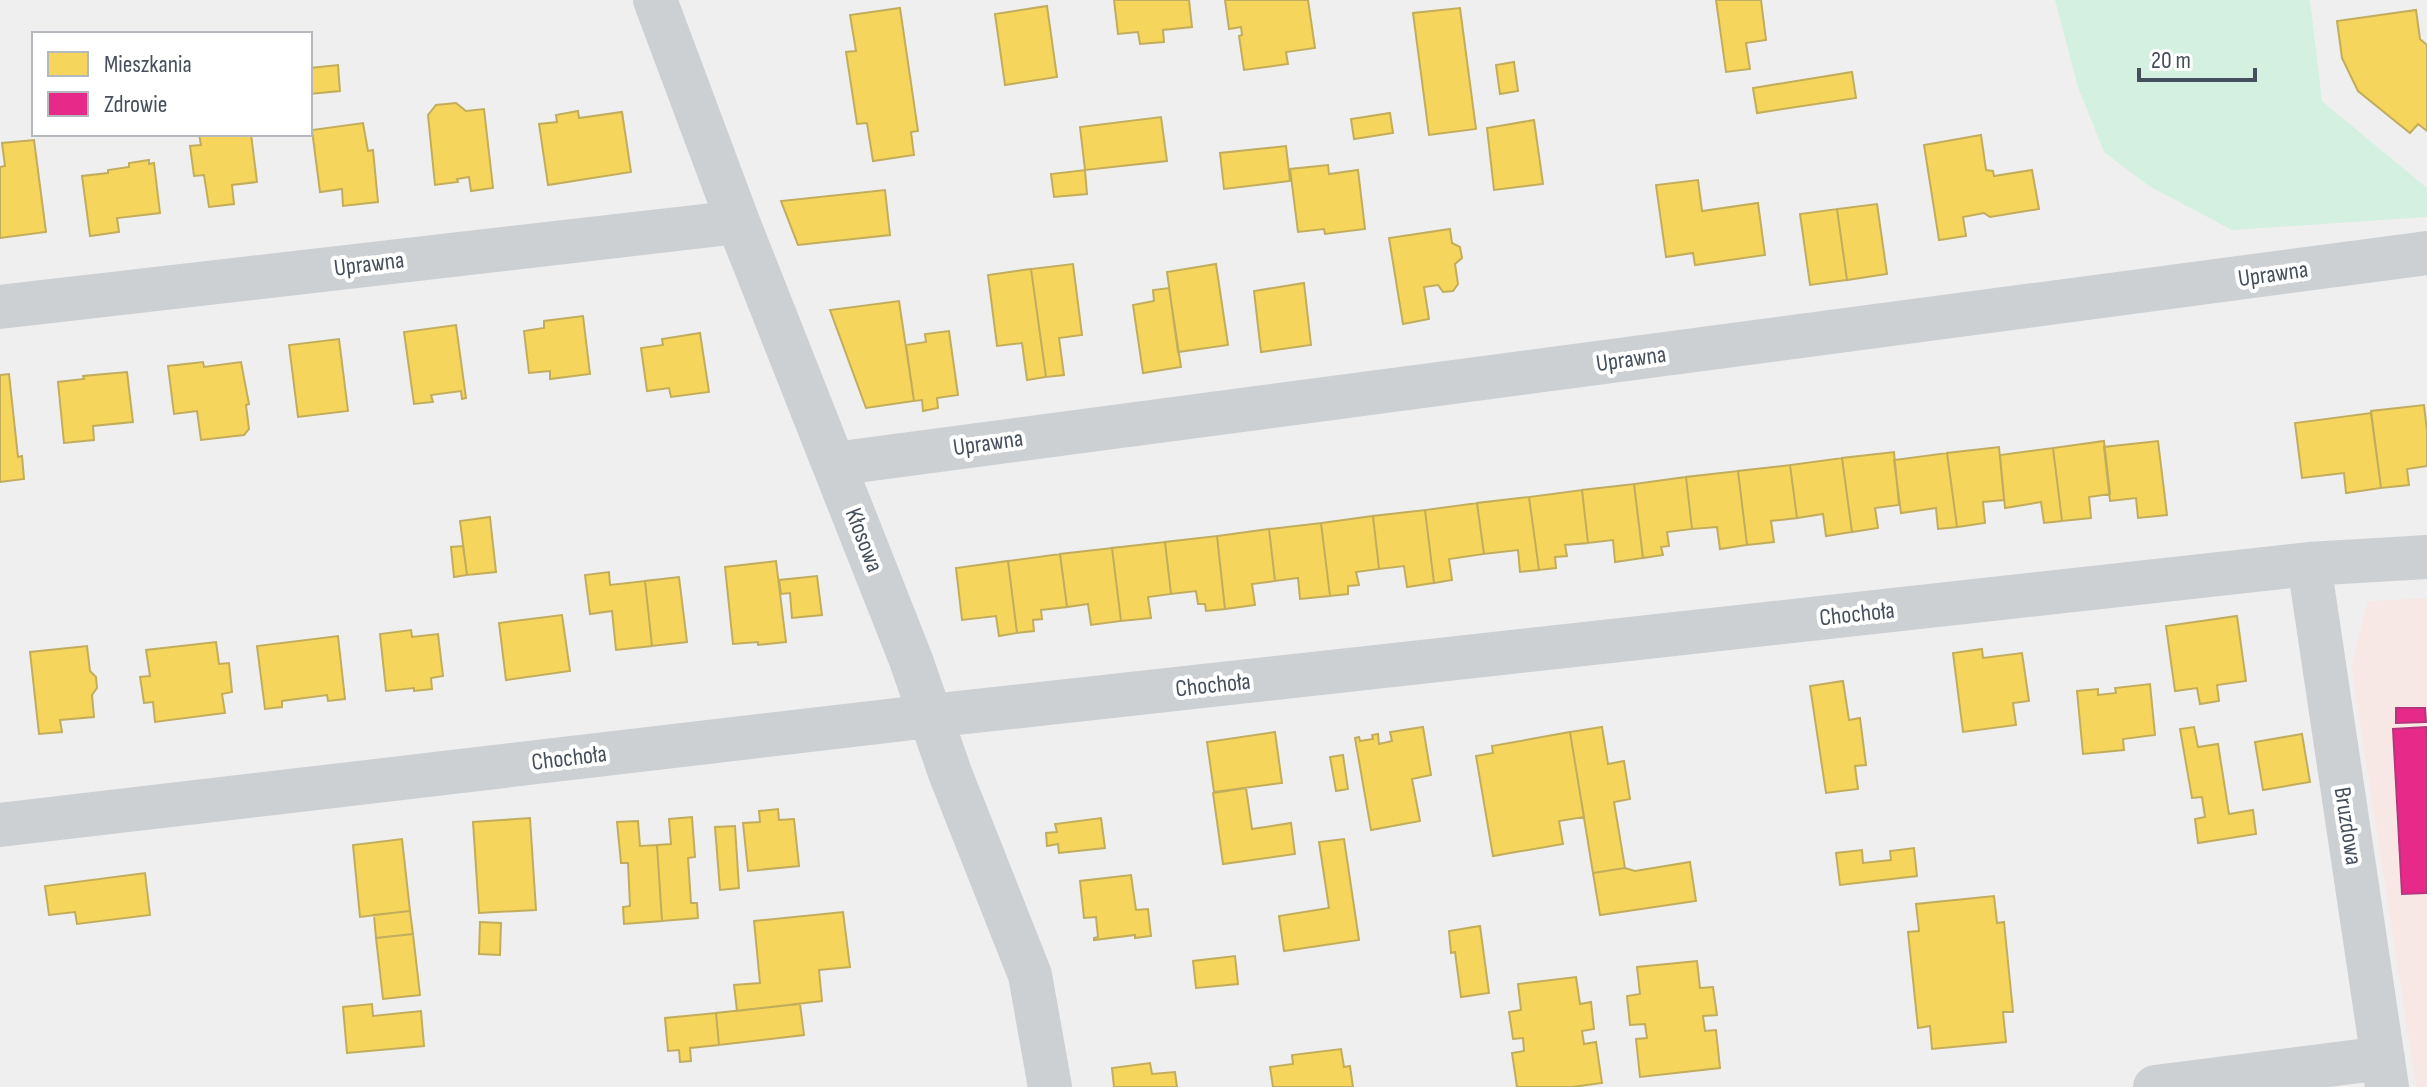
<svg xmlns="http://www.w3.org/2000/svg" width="2427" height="1087" viewBox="0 0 2427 1087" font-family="'Sofia Sans Condensed',sans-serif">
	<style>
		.medical { fill: #f7e8e6 }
		.green { fill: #d3f0e1 }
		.homes { fill: #f6d55c; stroke: #c1ad5c; stroke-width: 2 }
		.health { fill: #e7298a; stroke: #b7357c; stroke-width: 2 }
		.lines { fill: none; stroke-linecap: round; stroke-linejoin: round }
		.minor { stroke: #cdd0d3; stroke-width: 44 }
		.labels { text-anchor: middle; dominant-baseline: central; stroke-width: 8; stroke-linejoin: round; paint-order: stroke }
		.street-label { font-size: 24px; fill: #46505c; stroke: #fff }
	</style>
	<rect width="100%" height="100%" fill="#f0efef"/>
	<path class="medical" d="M2427 598V1087H2416L2351 666 2368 601Z"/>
	<path class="green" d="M2055 0H2310L2322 101 2427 188V217L2232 230 2149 186 2104 152 2078 87Z"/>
	<path class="homes" d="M1114 0H1189L1192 27 1163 30 1164 42 1140 44 1138 32 1118 34Z
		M1225 0H1308L1315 48 1286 52 1288 64 1244 70 1239 36 1242 35 1241 27 1229 29Z
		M1716 0H1761L1766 40 1746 43 1750 69 1726 72Z
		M1047 6 1057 77 1005 85 995 14Z
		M900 8 918 131 911 132 914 155 873 161 867 123 857 124 846 52 856 51 850 15Z
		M1460 8 1476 129 1429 135 1413 13Z
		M2416 10 2420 39 2427 45V131L2418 124 2410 133 2358 91 2342 58 2337 21Z
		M1514 62 1518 91 1500 94 1496 65Z
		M338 65 340 91 310 94V68Z
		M1852 72 1856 98 1757 113 1753 88Z
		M456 103 466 111 484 109 493 188 471 191 469 177 457 179 458 182 435 185 428 115 436 105Z
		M578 111 579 118 622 112 631 172 548 185 539 124 557 122 556 115Z
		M1390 113 1393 133 1354 139 1351 119Z
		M1161 117 1167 161 1085 170 1080 127Z
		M1534 120 1543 184 1494 190 1487 128Z
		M363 123 368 151 373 150 378 202 343 206 342 189 320 192 312 130Z
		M199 134H251L257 182 232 185 234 204 209 207 204 175 194 176 190 146 201 145Z
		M1981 135 1986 170 1993 171 1994 176 2032 170 2039 209 1990 217 1984 213 1963 217 1966 236 1939 240 1924 145Z
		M34 140 46 232 0 238V167L5 166 2 143Z
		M1286 146 1290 181 1224 189 1220 153Z
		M149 160V164L154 163 160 213 117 218 119 232 90 236 82 176 108 173V170L129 167V163Z
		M1328 165 1329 174 1358 170 1365 229 1325 234 1324 229 1298 232 1290 169Z
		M1085 170 1087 194 1054 197 1051 174Z
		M1698 180 1702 211 1758 203 1765 255 1695 265 1693 253 1666 257 1656 185Z
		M885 190 890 235 798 245 781 201Z
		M1877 204 1887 274 1847 280 1837 209Z
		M1837 209 1847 280 1810 285 1800 214Z
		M1450 229 1452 243 1460 247 1462 258 1455 264 1458 284 1453 291 1443 292 1438 285 1424 287 1429 319 1403 324 1389 238Z
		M1073 264 1082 335 1059 338 1064 375 1046 377 1031 269Z
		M1216 264 1228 345 1178 352 1167 272Z
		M1031 269 1046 377 1027 380 1022 343 997 346 988 275Z
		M1304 283 1311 345 1261 352 1254 291Z
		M1169 288 1181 367 1143 373 1133 305 1154 301 1153 290Z
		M899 301 914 401 866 408 830 310Z
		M583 316 590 374 550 379V371L529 373 524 331 544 328V321Z
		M456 325 466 398 462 399 461 391 431 395 433 402 414 404 404 332Z
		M949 331 958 395 937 398 938 408 923 411 922 400 914 401 906 345 926 342 925 334Z
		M700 333 709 392 671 397 669 388 647 391 641 348 663 345 662 339Z
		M339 339 348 411 298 417 289 345Z
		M203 362 204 367 241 362 249 404 246 405 249 429 244 435 201 440 197 411 174 414 168 366Z
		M127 372 133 422 93 426 94 440 64 443 58 382 84 379 83 376Z
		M9 374 18 457 22 456 24 479 0 482V375Z
		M2424 405 2427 431V466L2407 469 2409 485 2381 488 2371 411Z
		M2371 413 2381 488 2346 493 2344 473 2302 478 2295 423Z
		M2104 441 2110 494 2089 497 2091 518 2062 521 2053 448Z
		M2158 441 2167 515 2138 518 2136 498 2110 501 2104 447Z
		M1999 447 2004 500 1983 502 1985 523 1957 527 1947 453Z
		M2053 448 2062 521 2044 523 2041 502 2005 508 2000 455Z
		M1894 452 1899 505 1875 508 1878 528 1852 532 1842 458Z
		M1947 453 1957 527 1938 529 1936 508 1901 513 1894 460Z
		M1842 458 1852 532 1826 536 1823 514 1797 518 1790 465Z
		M1790 465 1797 518 1771 521 1774 542 1747 545 1738 471Z
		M1738 471 1747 545 1720 549 1717 527 1692 529 1686 477Z
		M1686 477 1692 529 1667 532 1669 546 1661 547 1663 555 1643 558 1634 484Z
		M1634 484 1643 558 1615 562 1613 540 1588 543 1582 490Z
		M1582 490 1588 543 1565 545 1567 556 1555 557 1556 568 1539 570 1529 497Z
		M1529 497 1539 570 1520 572 1518 550 1484 554 1477 503Z
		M1477 503 1484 554 1449 559 1452 580 1434 583 1425 510Z
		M1425 510 1434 583 1407 587 1404 566 1379 569 1373 516Z
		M1373 516 1379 569 1356 572 1359 585 1348 586V594L1330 596 1321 523Z
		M490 517 496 572 467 575 460 521Z
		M1321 523 1330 596 1300 599 1298 578 1275 581 1269 529Z
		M1269 529 1275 581 1252 584 1255 605 1225 609 1217 536Z
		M1217 536 1225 609 1206 611 1205 604H1198L1196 591 1171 594 1165 542Z
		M1165 542 1171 594 1148 597 1151 618 1121 621 1112 548Z
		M463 546 467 575 454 577 451 547Z
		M1112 548 1121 621 1091 625 1088 604 1067 607 1060 554Z
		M1060 554 1067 607 1041 610 1042 619 1033 620 1034 631 1017 633 1008 561Z
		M776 561 786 642 758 645V642L733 644 725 567Z
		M1008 561 1017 633 999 636 996 616 962 620 956 568Z
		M609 572 610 585 645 581 652 646 616 650 612 611 590 614 585 575Z
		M817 576 822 615 792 618 790 593 781 594 779 580Z
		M679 577 687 642 652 646 645 581Z
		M562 615 570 671 506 680 499 623Z
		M2237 616 2246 681 2217 685 2219 701 2200 704 2197 688 2175 691 2166 626Z
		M411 630 412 637 438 634 443 676 431 678 432 689 414 691V688L386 691 380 634Z
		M338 636 345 699 328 701 327 695 282 701V707L265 709 257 646Z
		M216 642 219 664 229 663 232 692 222 694 225 713 155 722 153 702 144 703 140 677 150 676 146 650Z
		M87 646 90 671 96 677 97 688 92 695 94 717 60 720 62 732 39 734 30 652Z
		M1982 649 1983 658 2022 653 2029 701 2013 703 2016 725 1963 732 1953 653Z
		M1843 681 1849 720 1860 718 1866 765 1855 766 1858 789 1826 793 1810 686Z
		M2150 684 2155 735 2123 739 2124 750 2083 754 2077 691 2098 689V695L2116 693 2115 688Z
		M1423 727 1431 775 1412 779 1420 821 1371 830 1355 738 1359 737 1360 741 1373 739 1372 735 1378 734 1379 744 1392 741 1390 732Z
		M1602 727 1608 764 1624 761 1630 799 1614 802 1625 868 1593 873 1570 732Z
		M2194 727 2198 747 2218 744 2229 814 2253 810 2256 834 2198 843 2195 819 2205 817 2202 797 2192 798 2180 729Z
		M1275 732 1282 783 1214 792 1207 742Z
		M1570 732 1584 817 1559 821 1563 844 1493 856 1476 756 1493 753 1492 746Z
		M2302 734 2310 782 2263 790 2255 742Z
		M1343 755 1348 789 1336 791 1330 757Z
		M1246 788 1252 829 1291 823 1295 854 1223 864 1213 793Z
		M778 809 779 820 794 819 799 866 748 871 743 823 760 822 759 811Z
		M692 817 695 857 688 858 691 903H697L698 918 662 921 657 845 671 844 669 819Z
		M530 818 536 910 479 913 473 822Z
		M1101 818 1105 848 1059 853 1058 844 1047 846 1046 833 1057 832 1055 824Z
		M638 821 640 846 657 845 662 921 624 924 623 907 630 906 628 863H621L617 822Z
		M735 826 739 888 720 890 715 827Z
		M402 839 410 911 360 917 353 845Z
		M1344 839 1359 940 1284 951 1279 916 1329 908 1319 842Z
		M1914 848 1917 876 1840 885 1836 853 1862 850 1863 863 1891 860 1890 851Z
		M1690 862 1696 901 1600 915 1593 873 1625 868 1635 871Z
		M145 873 150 915 77 924 75 912 49 915 45 886Z
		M1131 875 1136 910 1148 909 1151 936 1135 938V935L1094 940V938L1098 937 1096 917 1084 918 1080 881Z
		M1994 896 1997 923 2004 922 2013 1012H2003L2006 1042 1932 1049 1930 1026 1918 1028 1908 932 1919 931 1916 904Z
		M410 911 413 934 376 938 374 915Z
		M843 912 850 967 819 970 822 1001 737 1011 734 985 760 983 754 921Z
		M480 922 501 923 500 955 479 954Z
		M1480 926 1489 993 1461 997 1455 952 1451 953 1449 931Z
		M413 934 420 995 383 999 376 938Z
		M1235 956 1238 984 1196 988 1193 961Z
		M1697 961 1700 988 1713 987 1717 1015 1703 1016 1705 1031 1716 1030 1720 1068 1640 1077 1636 1039 1647 1038 1645 1024 1630 1025 1627 996 1640 994 1637 967Z
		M1576 977 1580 1004 1591 1002 1594 1029 1582 1031 1584 1044 1596 1042 1602 1083 1572 1087H1517L1512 1053 1524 1051 1523 1038 1513 1039 1509 1012 1521 1010 1518 984Z
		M372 1004 373 1016 421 1011 424 1046 347 1053 343 1007Z
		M800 1004 804 1035 719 1045 716 1013Z
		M716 1013 719 1045 690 1048 691 1061 680 1062 679 1050 668 1051 665 1018Z
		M1341 1049 1344 1067 1350 1066 1353 1087H1273L1270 1067 1293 1064 1292 1055Z
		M1150 1063 1152 1074 1175 1072 1177 1087H1114L1112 1068Z"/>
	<path class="health" d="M2396 708H2425L2426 722 2396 723Z
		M2427 727V893L2402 894 2393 729Z"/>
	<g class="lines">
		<path class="minor" d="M655 0 738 222 911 660 950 773 1030 975 1050 1087
			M0 307 738 222
			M834 464 2427 253
			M2309 564 2387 1087
			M0 825 930 716 2309 564 2427 557
			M2155 1087 2383 1058"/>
	</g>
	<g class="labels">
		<g class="street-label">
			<text transform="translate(369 264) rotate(-7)">Uprawna</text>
			<text transform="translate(2273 274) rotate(-8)">Uprawna</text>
			<text transform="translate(1631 359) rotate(-8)">Uprawna</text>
			<text transform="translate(988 443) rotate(-8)">Uprawna</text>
			<text transform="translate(864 540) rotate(69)">Kłosowa</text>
			<text transform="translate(1857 614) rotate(-6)">Chochoła</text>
			<text transform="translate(1213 685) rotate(-6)">Chochoła</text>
			<text transform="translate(569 758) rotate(-7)">Chochoła</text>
			<text transform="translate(2348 826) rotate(81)">Bruzdowa</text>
		</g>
	</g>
	<rect x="32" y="32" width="280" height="104" fill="#ffffff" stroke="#b5b9be" stroke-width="2"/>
	<rect x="48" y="52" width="40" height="24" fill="#f6d55c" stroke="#b5b9be" stroke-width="2"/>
	<text x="104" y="72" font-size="24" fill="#46505c">Mieszkania</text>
	<rect x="48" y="92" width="40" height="24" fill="#e7298a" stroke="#b5b9be" stroke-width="2"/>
	<text x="104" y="112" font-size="24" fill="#46505c">Zdrowie</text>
	<path d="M2139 68v12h116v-12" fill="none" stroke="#46505c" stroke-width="4"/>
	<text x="2151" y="68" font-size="24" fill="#46505c" stroke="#ffffff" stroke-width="6" paint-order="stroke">20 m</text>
</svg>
